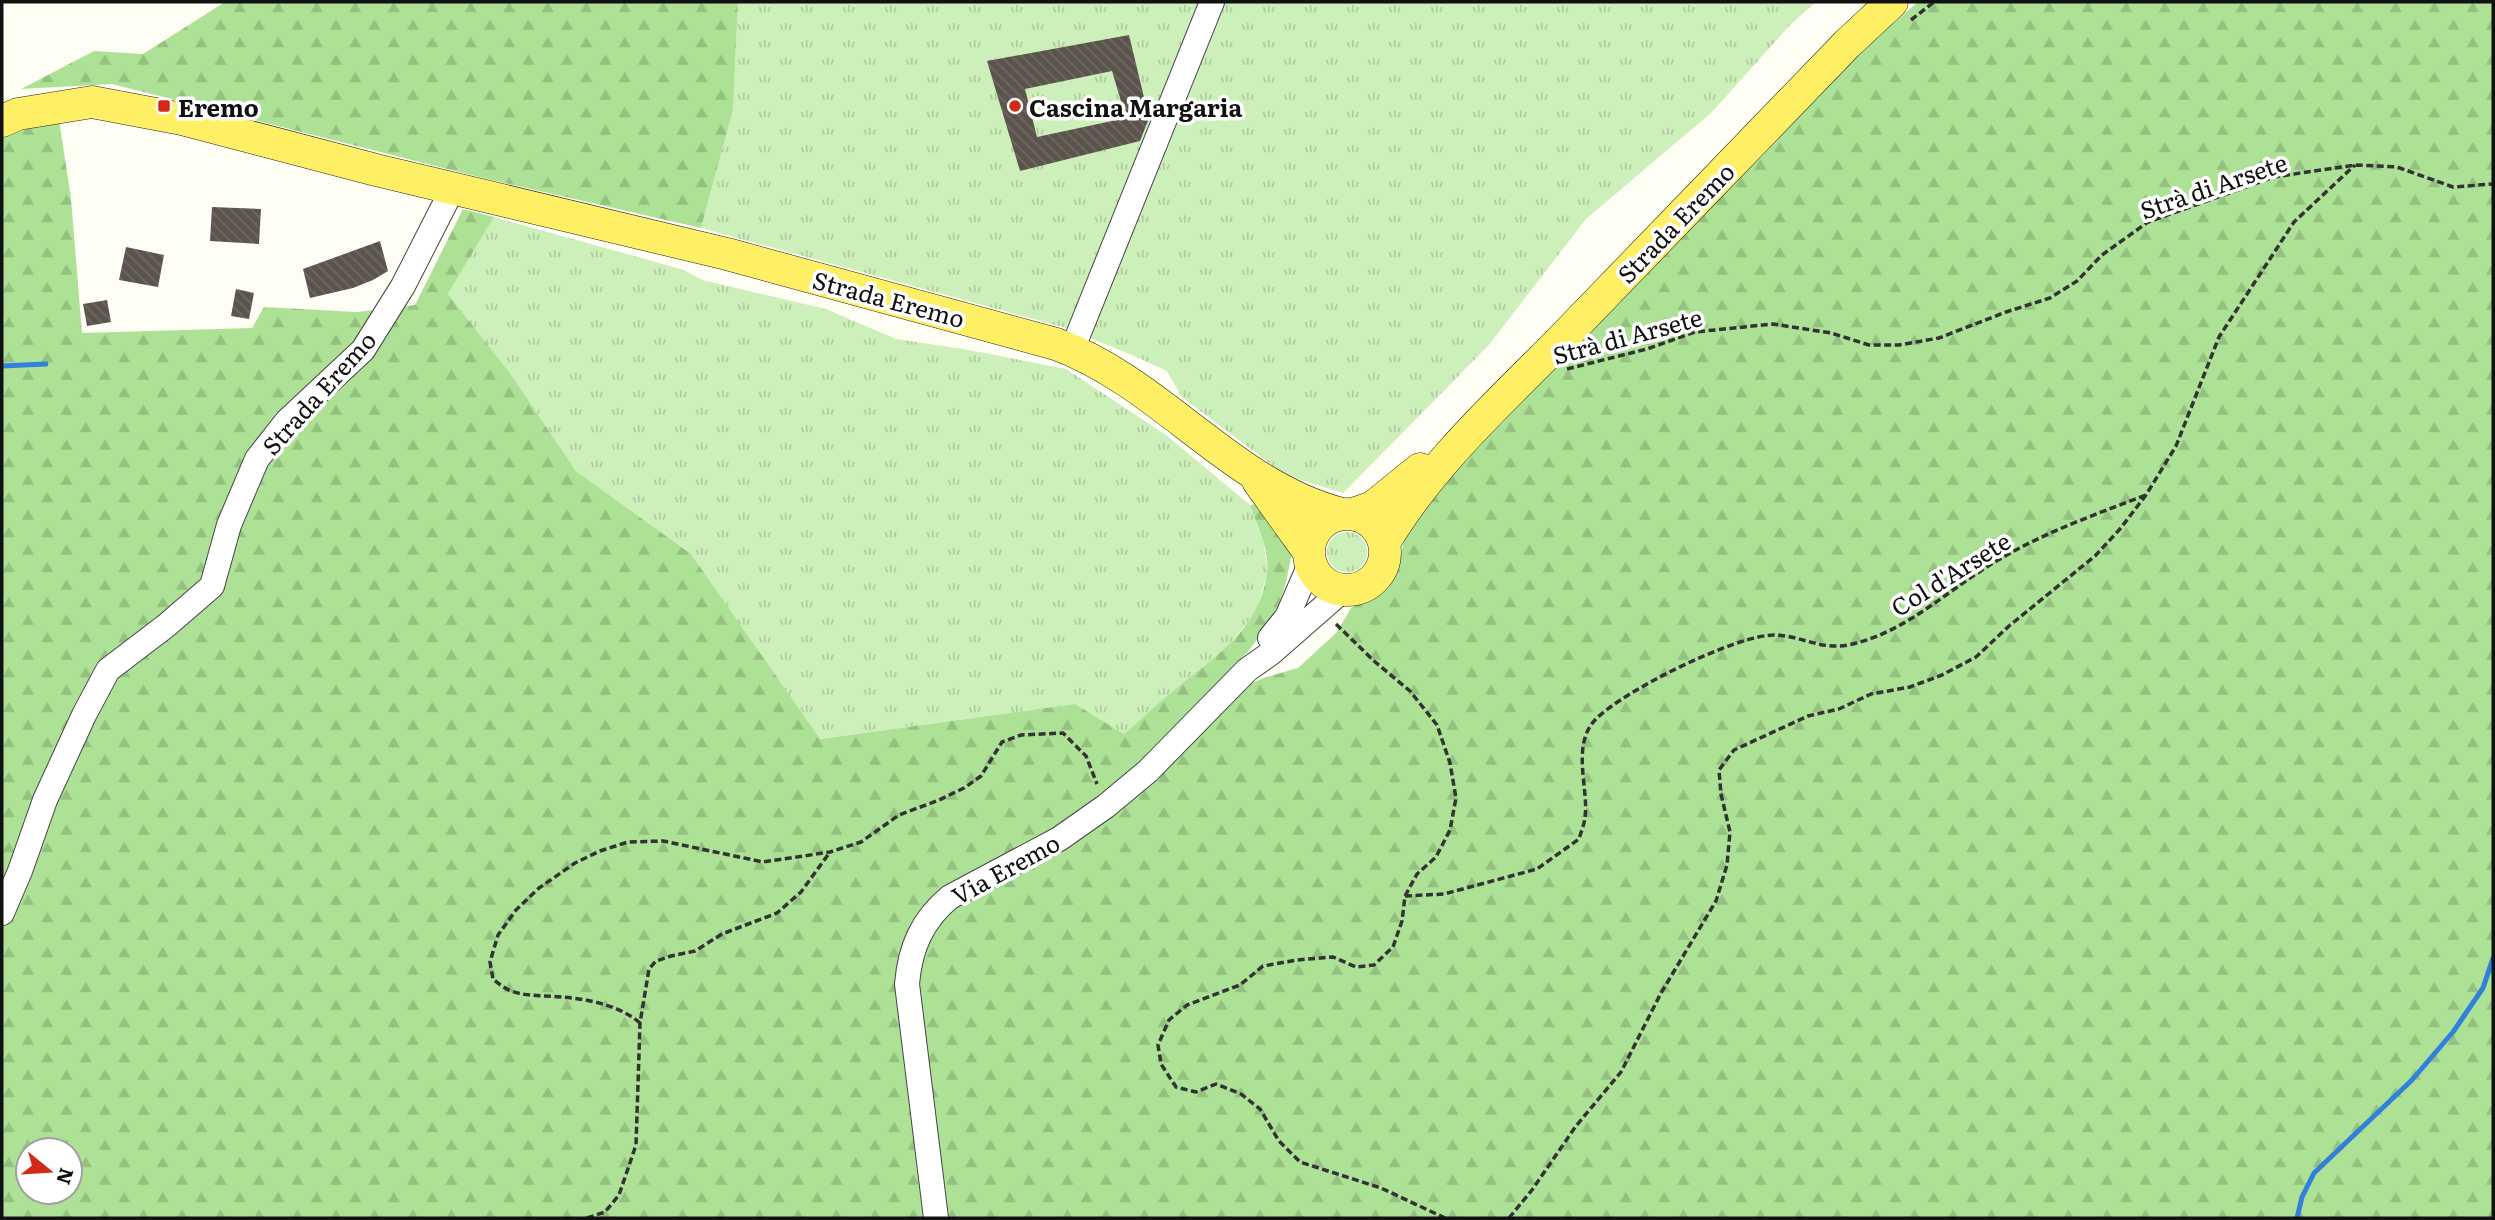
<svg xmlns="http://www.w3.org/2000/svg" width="2495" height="1220" viewBox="0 0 2495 1220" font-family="Literata,serif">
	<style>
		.grass { fill: url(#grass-tufts) }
		.forest { fill: url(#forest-firs); fill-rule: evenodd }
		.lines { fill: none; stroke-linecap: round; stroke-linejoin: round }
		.stream { stroke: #3180dc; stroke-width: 5 }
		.building { fill: url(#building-back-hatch); fill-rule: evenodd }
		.minor-casing { stroke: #444; stroke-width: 26 }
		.major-casing { stroke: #222; stroke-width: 33 }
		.path { stroke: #333; stroke-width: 3.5; stroke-dasharray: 7 3.5; stroke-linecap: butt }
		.minor { stroke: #fff; stroke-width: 24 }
		.major { stroke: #ffef65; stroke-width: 32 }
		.poi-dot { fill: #d32917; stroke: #fff; stroke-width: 2.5 }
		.labels { text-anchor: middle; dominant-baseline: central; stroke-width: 7; stroke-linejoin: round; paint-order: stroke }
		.poi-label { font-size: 24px; font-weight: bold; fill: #111; stroke: #fff; text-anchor: start }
		.street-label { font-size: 24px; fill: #111; stroke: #fff }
	</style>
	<defs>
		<pattern id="grass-tufts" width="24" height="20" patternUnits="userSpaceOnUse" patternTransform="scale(1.75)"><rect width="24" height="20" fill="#cdefb9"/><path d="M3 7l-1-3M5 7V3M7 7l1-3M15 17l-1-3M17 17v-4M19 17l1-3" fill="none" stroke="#afcc9e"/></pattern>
		<pattern id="forest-firs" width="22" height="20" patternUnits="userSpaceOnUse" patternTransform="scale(1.75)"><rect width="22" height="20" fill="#ade296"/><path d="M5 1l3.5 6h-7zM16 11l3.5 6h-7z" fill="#94c180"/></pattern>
		<pattern id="building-back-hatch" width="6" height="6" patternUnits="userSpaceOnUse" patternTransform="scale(1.75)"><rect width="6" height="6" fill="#5b544c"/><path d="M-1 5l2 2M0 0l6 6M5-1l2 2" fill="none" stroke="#6e6862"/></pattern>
	</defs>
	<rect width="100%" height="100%" fill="#fffef5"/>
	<path class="grass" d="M738 2H1816L1791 24 1712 112 1586 219 1488 346 1343 493 1285 475 1182 397 1167 371 1132 355 1063 327 701 228 733 110Z
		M494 217 684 270 702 280 826 309 896 339 969 350 1066 369 1166 435 1250 505 1263 541 1268 571 1256 612 1221 654 1174 690 1124 734 1075 704 819 739 691 554 576 471 510 373 448 294Z
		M1327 552a20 20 0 1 1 40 0a20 20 0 1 1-40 0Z"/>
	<path class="forest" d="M225 2H738L733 110 701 228 483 178 112 84 21 89 94 51 143 54Z
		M1918 2H2493V1218H2V136L59 120 71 198 82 333 252 328 264 307 357 312 415 305 463 209 494 217 448 294 510 373 576 471 691 554 820 739 1075 704 1124 734C1141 719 1156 705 1173 691 1214 657 1259 631 1267 573 1270 551 1257 525 1250 505L1263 503C1273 519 1288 537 1291 556 1291 560 1289 567 1288 572 1276 647 1198 693 1154 751L1242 688 1263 678 1298 668 1337 632 1351 608 1380 594 1389 587 1395 575 1411 516 1418 506 1842 67ZM28 1150H70V1192H28Z"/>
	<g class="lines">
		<path class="stream" d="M2 366 46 364
			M2297 1218 2302 1197 2314 1173 2412 1080 2453 1032 2483 988 2493 958"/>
	</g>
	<path class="building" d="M1129 35 1149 118 1140 141 1020 171 987 61ZM1112 71 1126 118 1037 137 1025 89Z
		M212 207 261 209 259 244 210 241Z
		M380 241 388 271 373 280 353 288 310 298 303 269Z
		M126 247 164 255 158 287 119 280Z
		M236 289 254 293 249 319 231 316Z
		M107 300 111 322 87 326 83 304Z"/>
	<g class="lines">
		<defs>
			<path id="minor" d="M1072 350 1212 2
				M1270 638 1287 617 1311 562
				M2 913 20 871 45 800 84 715 108 670 167 625 212 586 229 525 257 459 287 421 363 350 403 286 453 188
				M936 1218 907 984C910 948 922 920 950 897L1059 839 1106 806 1148 771 1247 670 1271 653 1343 590"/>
			<path id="major" d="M2 121 18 114 92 102 182 119 376 170 727 254 1056 344C1162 383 1232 486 1342 514
				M1258 481 1309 552
				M1353 514 1373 507 1420 469
				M1309 552a38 38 0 1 1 76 0a38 38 0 1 1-76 0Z
				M1384 543C1430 465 1499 403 1562 339 1657 241 1752 142 1847 44L1892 2"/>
		</defs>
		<use href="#minor" class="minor-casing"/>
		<use href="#major" class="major-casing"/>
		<path class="path" d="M1911 20 1934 2
			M1567 369 1647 349 1695 332 1773 324 1831 333 1869 345H1899L1939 338 2006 312 2050 298 2077 281 2102 255 2148 222 2274 177 2355 165 2397 167 2453 187 2493 184
			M1336 624 1374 661 1410 691 1437 725 1450 763 1456 798 1450 830 1436 857 1417 874 1405 896 1402 921 1393 947 1374 965 1356 967 1333 957 1297 960 1263 966 1240 985 1187 1005 1169 1020 1158 1045 1161 1064 1176 1087 1196 1092 1216 1084 1241 1094 1260 1109 1279 1141 1300 1162 1381 1188 1445 1218
			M1405 896 1444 894 1537 869 1579 839C1581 832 1584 825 1585 818 1589 788 1571 746 1595 720 1621 692 1737 634 1775 635 1802 636 1820 650 1848 645 1907 633 1949 588 2000 559 2045 532 2097 514 2146 495
			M640 1023C619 1005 588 999 561 997 544 995 528 997 511 991 505 989 498 983 493 979L490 962 498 935 516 910 539 888 575 863 600 851 628 842 663 841 763 862 830 852 861 842 899 815 939 800 964 788 981 776 1002 742 1021 735 1063 733 1086 756 1097 784
			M587 1218 605 1212 619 1195 636 1145 640 1023 649 969 656 961 671 956 695 951 722 934 777 913 801 892 830 852
			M1509 1218 1532 1190 1576 1126 1621 1072 1661 993 1716 901 1727 865 1730 832 1721 794 1719 770 1734 750 1808 716 1839 709 1871 694 1910 687 1942 675 1976 657 2009 626 2095 556 2120 529 2146 495 2176 446 2219 337 2294 222 2355 165"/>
		<use href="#minor" class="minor"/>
		<use href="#major" class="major"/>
	</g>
	<g class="poi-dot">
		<rect x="157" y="99" width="14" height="14" rx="3.5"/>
		<circle cx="1015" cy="106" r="7"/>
	</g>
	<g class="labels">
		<g class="poi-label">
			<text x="178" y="106">Eremo</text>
			<text x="1029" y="106">Cascina Margaria</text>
		</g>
		<g class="street-label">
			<text transform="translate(2213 185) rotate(-19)">Strà di Arsete</text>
			<text transform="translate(1675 222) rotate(-46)">Strada Eremo</text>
			<text transform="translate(889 298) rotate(15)">Strada Eremo</text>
			<text transform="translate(1627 335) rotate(-15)">Strà di Arsete</text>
			<text transform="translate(318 392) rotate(-48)">Strada Eremo</text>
			<text transform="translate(1950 573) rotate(-32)">Col d'Arsete</text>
			<text transform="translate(1005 868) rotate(-29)">Via Eremo</text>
		</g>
	</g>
	<rect width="2495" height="1220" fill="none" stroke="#111111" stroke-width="7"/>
	<g transform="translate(49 1171) rotate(108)"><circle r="33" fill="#ffffff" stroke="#a0a0a0" stroke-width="2"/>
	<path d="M0-5L12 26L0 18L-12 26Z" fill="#d32917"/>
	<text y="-10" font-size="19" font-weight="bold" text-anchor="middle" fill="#111111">N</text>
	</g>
</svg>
